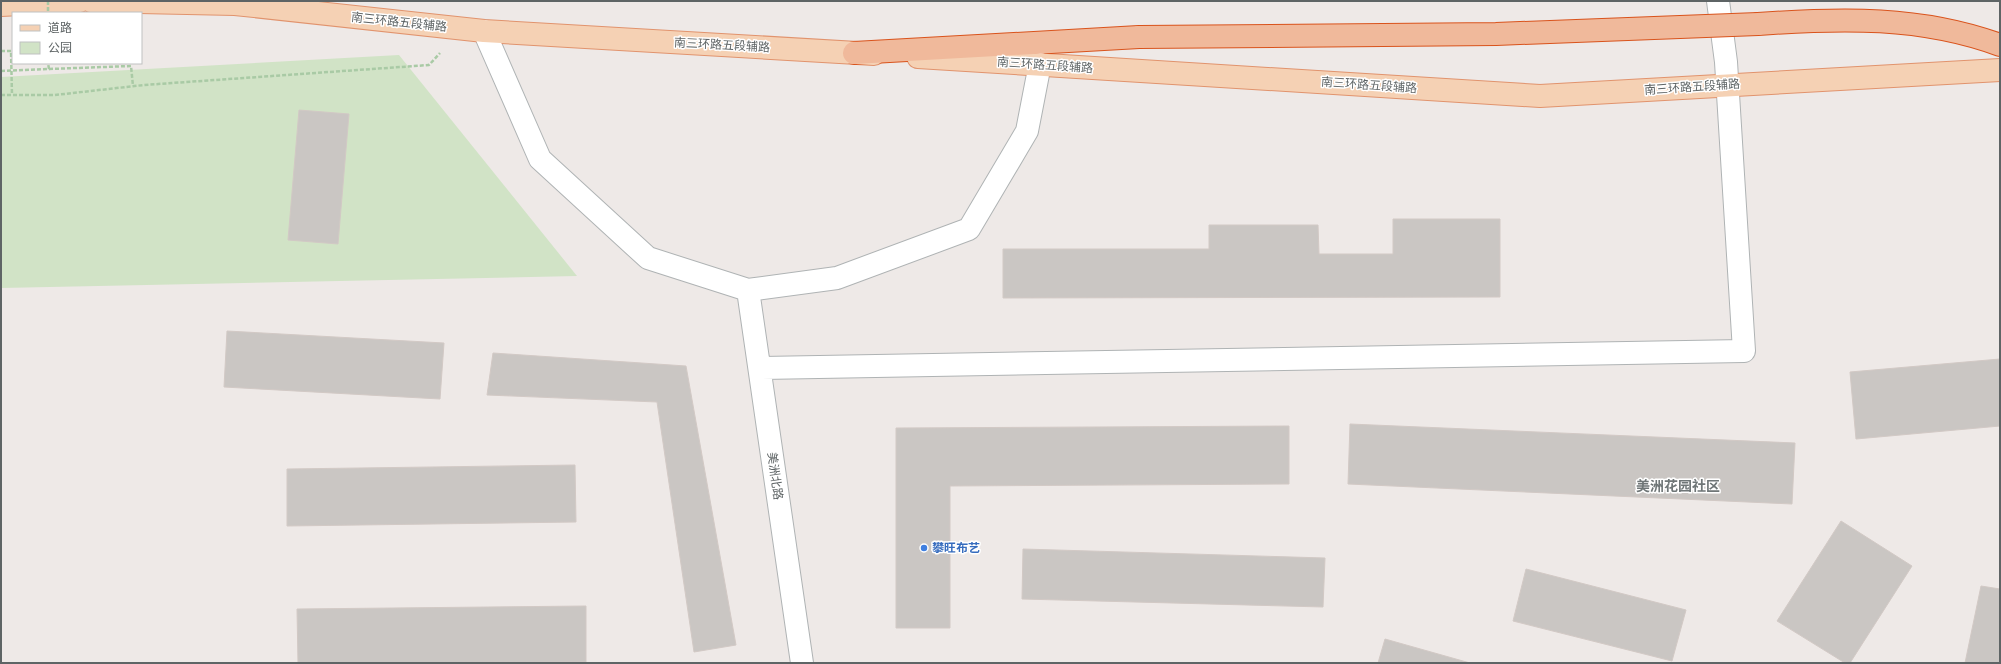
<svg xmlns="http://www.w3.org/2000/svg" width="2001" height="664" viewBox="0 0 2001 664" font-family="'Work Sans','Noto Sans SC',sans-serif">
	<style>
		.green { fill: #d1e3c6 }
		.building { fill: #cac6c3; stroke: #d2c9c5 }
		.lines { fill: none; stroke-linecap: round; stroke-linejoin: round }
		.minor-casing { stroke: #afb3b4; stroke-width: 24 }
		.major-casing { stroke: #e1936d; stroke-width: 24 }
		.highway-casing { stroke: #d9531c; stroke-width: 24 }
		.path { stroke: #a9caa5; stroke-width: 2.5; stroke-dasharray: 4 2; stroke-linecap: butt }
		.minor { stroke: #fff; stroke-width: 22 }
		.major { stroke: #f5d1b4; stroke-width: 22 }
		.highway { stroke: #f0b99b; stroke-width: 22 }
		.highway-bridge-casing { stroke: #d9531c; stroke-width: 24; stroke-linecap: butt }
		.path-bridge { stroke: #a9caa5; stroke-width: 2.5; stroke-dasharray: 4 2; stroke-linecap: butt }
		.highway-bridge { stroke: #f0b99b; stroke-width: 22 }
		.shop-dot { fill: #3f7fe0; stroke: #fff; stroke-width: 1.5 }
		.labels { text-anchor: middle; dominant-baseline: central; stroke-width: 3; stroke-linejoin: round; paint-order: stroke }
		.street-label { font-size: 12px; fill: #5e6465; stroke: #fff }
		.shop-label { font-size: 12px; font-weight: bold; fill: #366cbe; stroke: #fff; text-anchor: start }
		.quarter-label { font-size: 14px; font-weight: bold; fill: #6f7677; stroke: #fff }
	</style>
	<rect width="100%" height="100%" fill="#eee9e7"/>
	<path class="green" d="M399 55 577 276 1 288V77Z"/>
	<path class="building" d="M299 110 349 114 338 244 288 240Z
		M1393 219H1500V297L1003 298V249H1209V225H1318L1319 254H1393Z
		M227 331 444 343 440 399 224 387Z
		M493 353 686 366 736 645 694 652 657 402 487 395Z
		M2000 359V426L1856 439 1850 372Z
		M1350 424 1795 443 1792 504 1348 484Z
		M1289 426V484L950 486V628H896V428Z
		M575 465 576 522 287 526V469Z
		M1841 521 1912 566 1850 663H1845L1777 621Z
		M1023 549 1325 558 1323 607 1022 599Z
		M1526 569 1686 610 1672 661 1513 621Z
		M1981 586 2000 589V663H1965Z
		M586 606V662L298 663 297 609Z
		M1385 639 1470 663H1378Z"/>
	<g class="lines">
		<defs>
			<path id="minor" d="M484 31 540 159 648 258 748 290 837 278 969 229 1027 131 1040 64
				M748 290 802 663
				M760 368 1744 351 1726 62 1718 1"/>
			<path id="major" d="M91 1 235 4 484 31 874 54
				M1 5 80 1
				M918 57 1540 96 2000 70"/>
			<path id="highway" d="M1758 24C1841 18 1921 16 2000 45
				M854 53 1139 37"/>
		</defs>
		<use href="#minor" class="minor-casing"/>
		<use href="#major" class="major-casing"/>
		<use href="#highway" class="highway-casing"/>
		<path class="path" d="M1 51H11L12 95
			M49 69 131 66 133 86
			M1 95H55L144 85 429 65 440 53"/>
		<use href="#minor" class="minor"/>
		<use href="#major" class="major"/>
		<use href="#highway" class="highway"/>
		<defs>
			<path id="highway-bridge" d="M1139 37 1496 34 1758 24"/>
		</defs>
		<use href="#highway-bridge" class="highway-bridge-casing"/>
		<path class="path-bridge" d="M48 1V13
			M1 71 49 69 48 63"/>
		<use href="#highway-bridge" class="highway-bridge"/>
	</g>
	<circle class="shop-dot" cx="924" cy="548" r="4"/>
	<g class="labels">
		<g class="street-label">
			<text transform="translate(399 22) rotate(6)">南三环路五段辅路</text>
			<text transform="translate(722 45) rotate(3)">南三环路五段辅路</text>
			<text transform="translate(1045 65) rotate(4)">南三环路五段辅路</text>
			<text transform="translate(1369 85) rotate(4)">南三环路五段辅路</text>
			<text transform="translate(1692 87) rotate(-4)">南三环路五段辅路</text>
			<text transform="translate(775 476) rotate(82)">美洲北路</text>
		</g>
		<g class="shop-label">
			<text x="932" y="548">攀旺布艺</text>
		</g>
		<g class="quarter-label">
			<text x="1678" y="486">美洲花园社区</text>
		</g>
	</g>
	<rect width="2001" height="664" fill="none" stroke="#5e6465" stroke-width="4"/>
	<rect x="12" y="12" width="130" height="52" fill="#ffffff" stroke="#bfc1c1"/>
	<rect x="20" y="25" width="20" height="6" fill="#f5d1b4" stroke="#bfc1c1"/>
	<text x="48" y="32" font-size="12" fill="#5e6465">道路</text>
	<rect x="20" y="42" width="20" height="12" fill="#d1e3c6" stroke="#bfc1c1"/>
	<text x="48" y="52" font-size="12" fill="#5e6465">公园</text>
</svg>
